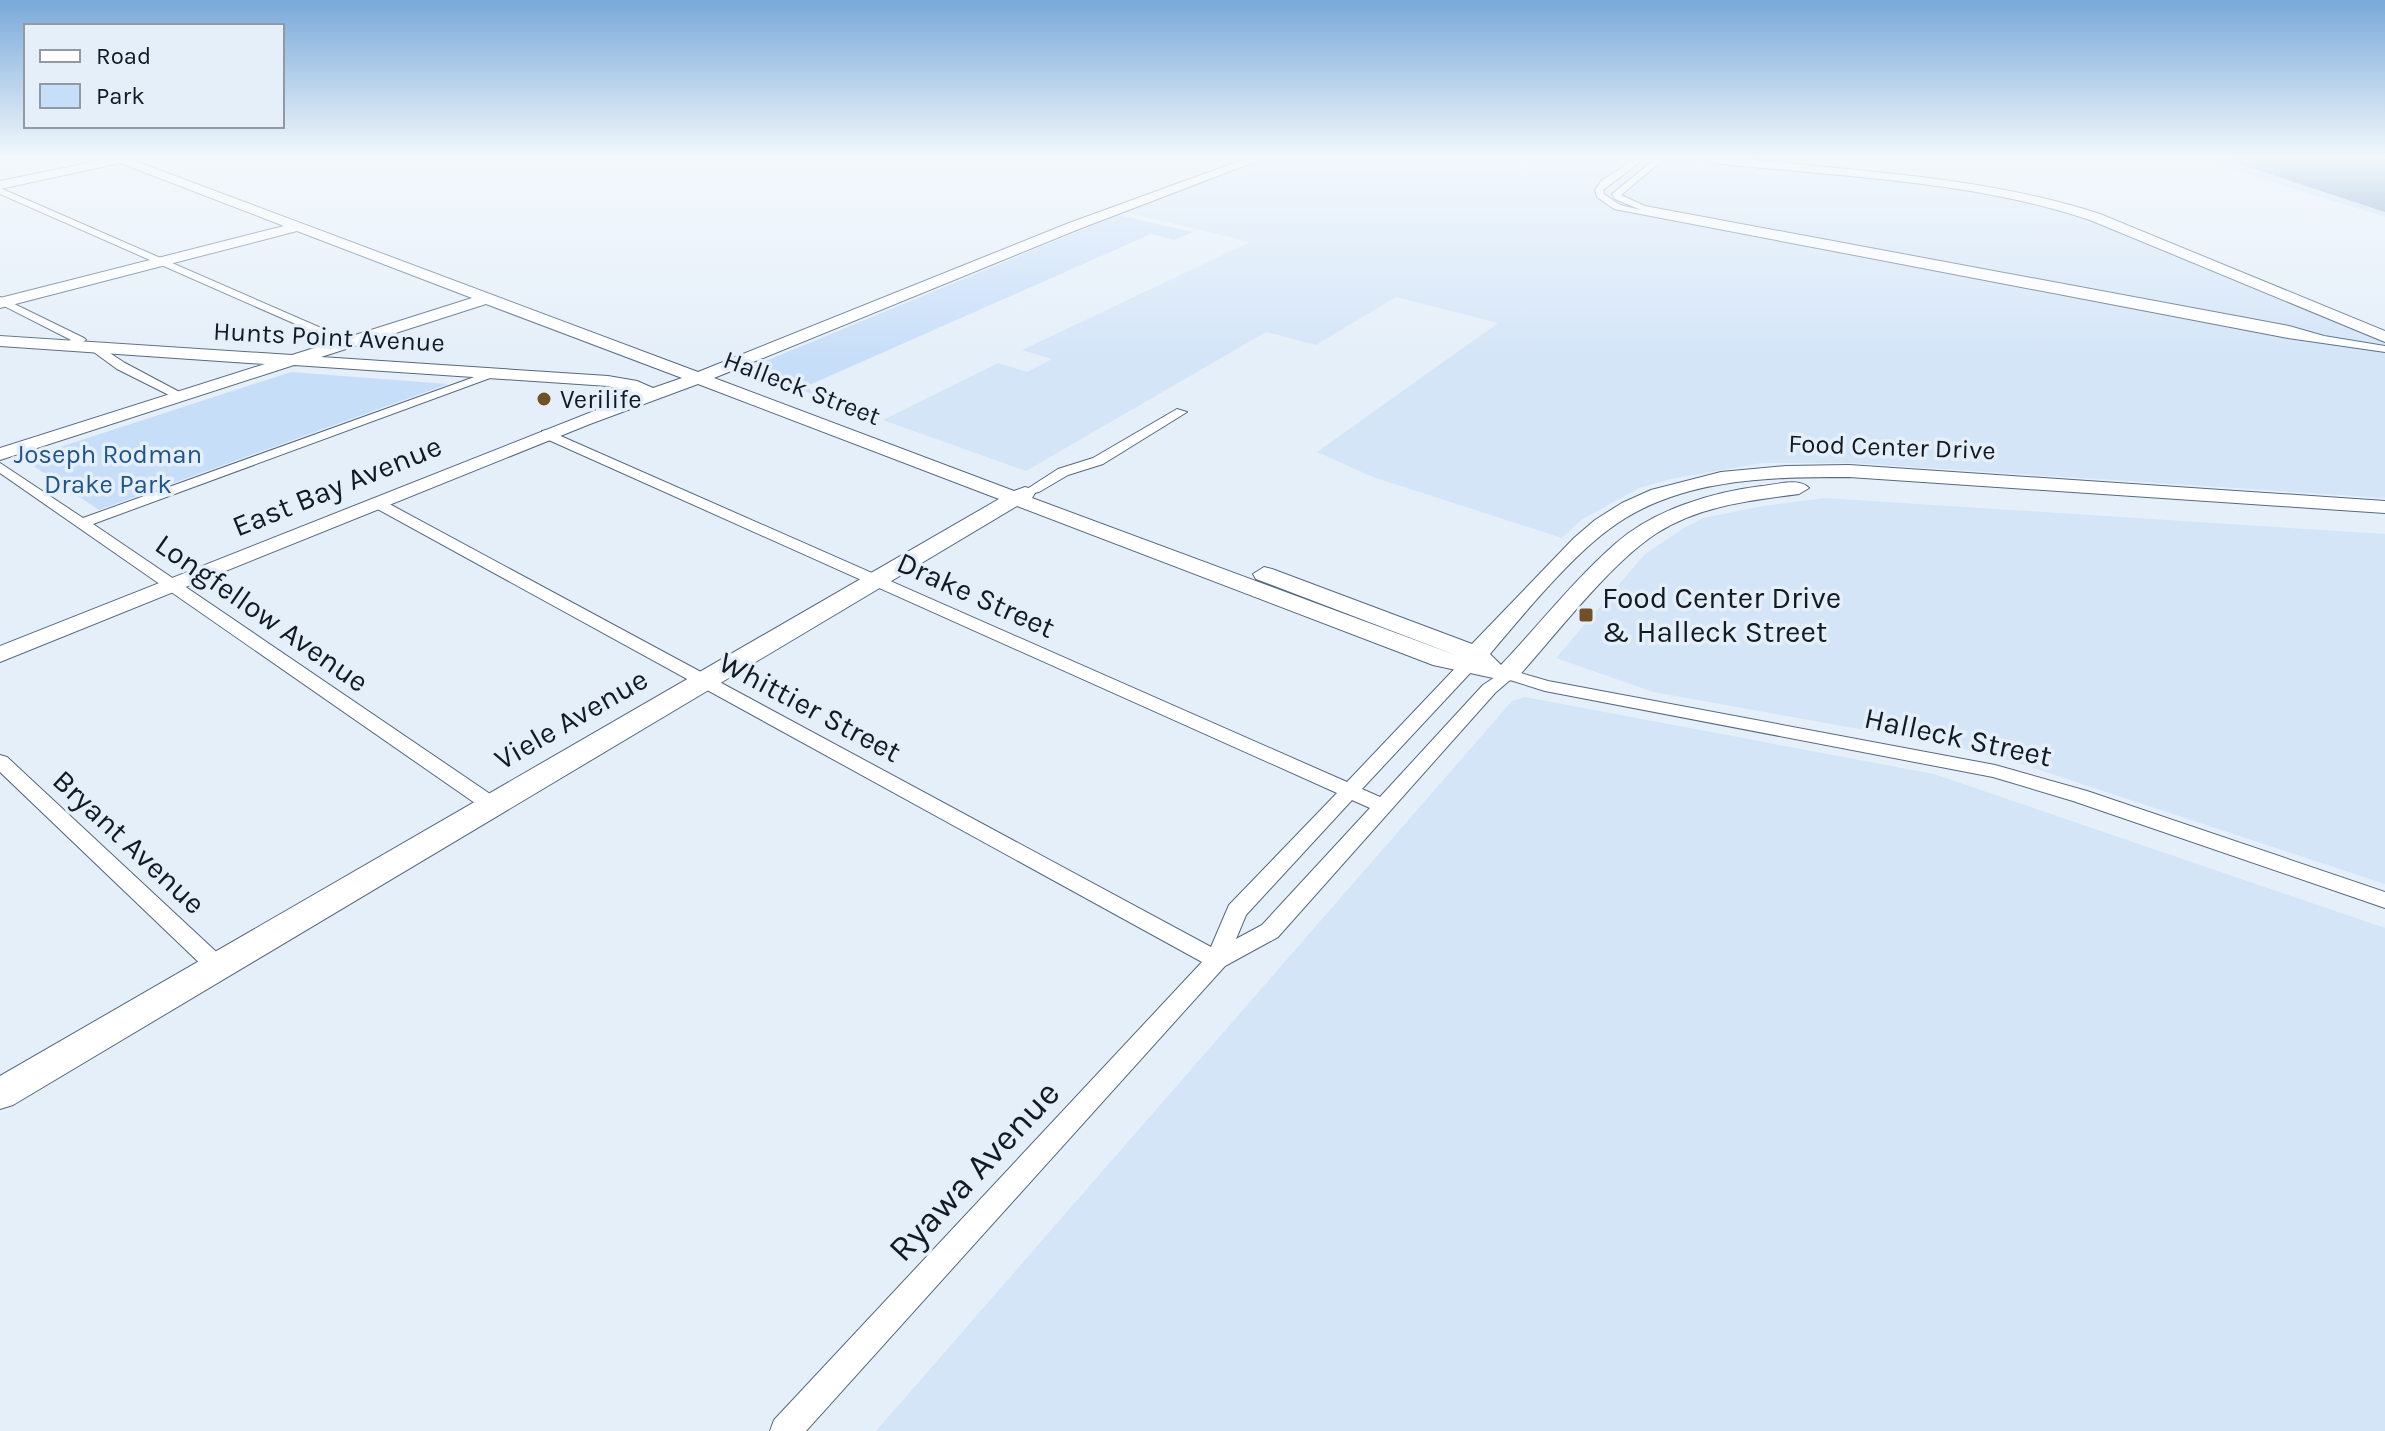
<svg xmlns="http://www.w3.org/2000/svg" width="2385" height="1431" viewBox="0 0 2385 1431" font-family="Karla,sans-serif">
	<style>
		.built { fill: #d4e5f8 }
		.green { fill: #c7def9 }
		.water { fill: #7499c3 }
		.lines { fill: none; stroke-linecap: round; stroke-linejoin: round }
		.street-casing { stroke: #556980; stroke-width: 2 }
		.secondary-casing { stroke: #556980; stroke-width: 2 }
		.street { fill: #fff; fill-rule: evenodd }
		.secondary { fill: #fff; fill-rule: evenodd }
		.poi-dot { fill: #705026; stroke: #e5eff9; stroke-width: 3 }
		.labels { text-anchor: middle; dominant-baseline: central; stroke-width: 7; stroke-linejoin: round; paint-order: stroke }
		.far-street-label { font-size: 26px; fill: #121a23; stroke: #e5eff9 }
		.far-poi-label { font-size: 26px; fill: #121a23; stroke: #e5eff9; text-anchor: start }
		.far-park-label { font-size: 26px; fill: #20558b; stroke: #e5eff9 }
		.street-label { font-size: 30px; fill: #121a23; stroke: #e5eff9 }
		.poi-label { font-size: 30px; fill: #121a23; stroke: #e5eff9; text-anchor: start }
		.near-street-label { font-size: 36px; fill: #121a23; stroke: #e5eff9 }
	</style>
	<rect width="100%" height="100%" fill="#e5eff9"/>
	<path class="built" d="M1270 159H1689L1976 191 2043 204 2087 219 2385 342V498L1853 463H1762L1671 479 1639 488 1581 520 1562 538 1373 477 1317 452 1498 323 1396 297 1316 345 1266 332 1026 471 883 420 998 363 1027 372 1052 359 1022 350 1250 242 1126 212 1213 177Z
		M1825 498 2385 534V884L2012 761 1948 745 1653 692 1556 658 1645 554 1684 528 1703 518 1763 506Z
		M1525 697 1934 774 2385 928V1431H876L1512 701Z"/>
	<path class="green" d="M2199 159 2230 160 2385 212V217Z
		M1118 215 1193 232 1174 240 1151 234 807 386 813 394 746 369Z
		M291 372 448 384 99 510 23 459Z"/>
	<path class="water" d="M2227 159H2385V212L2236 163Z"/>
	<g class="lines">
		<defs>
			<path id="street" d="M1635 159H1644L1603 190 1604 194 1620 205 1641 210 1615 199 1612 194 1655 159H1664L1621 195 1645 206 2289 326 2324 336 2385 346V352L2288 338 1614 209 1597 197 1595 190 1601 181Z
				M0 188 351 341 353 343 343 345 0 194Z
				M0 297 84 338 86 340 71 348H63V344L71 340 0 304Z
				M91 346H99L125 363 187 396 177 399 117 369 91 350Z
				M491 371 501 374 93 524 499 800 502 805 499 810H485L0 473V463L83 518Z
				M1177 409 1187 412 1103 464 1068 475 1039 492 1034 493 1027 489 1058 469 1093 458Z
				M547 430 1347 782 1461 662H1473L1476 666 1473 670 1362 789 1380 797 1483 685 1507 669 1548 681 1995 765 2087 791 2385 892V908L2073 801 1993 777 1545 691 1510 680 1495 693 1278 937 1225 966 806 1431H770L774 1420 1202 962 372 506V500H382L1211 947 1229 905 1337 793 542 437V431ZM1352 800 1370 808 1262 925 1236 939 1246 915Z
				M0 755 7 757 225 960 228 966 225 972 217 975 209 972 0 772Z"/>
			<path id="secondary" d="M108 159H130L698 372 1069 223 1245 159H1262L1079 229 714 378 1014 491 1025 487 1032 489 1035 493 1032 498 1458 656 1256 579 1253 574 1264 567 1272 569 1472 644 1574 538 1595 520 1622 503 1651 490 1721 472 1786 466 1849 465 2385 501V513L1849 477C1767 477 1676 478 1608 530 1569 559 1522 616 1490 654L1501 665C1539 625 1574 580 1615 544 1653 510 1712 492 1762 486 1776 485 1799 477 1809 488L1799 494C1751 500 1699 506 1657 533 1609 564 1556 635 1516 679L1507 681 1433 665 1017 506 13 1105 0 1109V1076L999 499 698 384 590 424 0 662V646L637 394 608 386 294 365 0 460V448L265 364 0 346V336L292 355 472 298 297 231 0 308V298L284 226 120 163 0 189V181ZM486 304 682 378 653 388 637 381 608 376 321 357Z
				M1709 159H1746C1864 172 1986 177 2100 214L2385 331V342L2090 220C1970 180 1840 177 1715 163Z"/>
		</defs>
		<use href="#street" class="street-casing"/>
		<use href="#secondary" class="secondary-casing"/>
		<use href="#street" class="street"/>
		<use href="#secondary" class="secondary"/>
	</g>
	<linearGradient id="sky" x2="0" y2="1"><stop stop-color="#79a9d9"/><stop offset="0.44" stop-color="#f3f8fc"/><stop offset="1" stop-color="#f3f8fc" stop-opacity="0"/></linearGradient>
	<rect width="2385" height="359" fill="url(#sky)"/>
	<g class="poi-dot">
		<circle cx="544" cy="399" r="8"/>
		<rect x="1578" y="607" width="16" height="16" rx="4"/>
	</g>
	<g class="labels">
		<g class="far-street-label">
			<text transform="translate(329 337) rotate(3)">Hunts Point Avenue</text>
			<text transform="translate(802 388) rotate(21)">Halleck Street</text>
			<text transform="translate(1892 447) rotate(2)">Food Center Drive</text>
		</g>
		<g class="far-poi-label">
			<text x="560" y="399">Verilife</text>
		</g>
		<g class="far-park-label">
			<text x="108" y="454">Joseph Rodman<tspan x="108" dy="30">Drake Park</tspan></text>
		</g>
		<g class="street-label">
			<text transform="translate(337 486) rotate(-22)">East Bay Avenue</text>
			<text transform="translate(976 595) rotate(24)">Drake Street</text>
			<text transform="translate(262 613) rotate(35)">Longfellow Avenue</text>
			<text transform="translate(810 707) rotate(28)">Whittier Street</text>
			<text transform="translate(571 719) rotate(-30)">Viele Avenue</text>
			<text transform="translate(1958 737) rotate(12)">Halleck Street</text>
			<text transform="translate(129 842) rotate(43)">Bryant Avenue</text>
		</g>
		<g class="poi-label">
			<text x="1602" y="598">Food Center Drive<tspan x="1602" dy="34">&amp; Halleck Street</tspan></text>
		</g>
		<g class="near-street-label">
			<text transform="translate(974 1171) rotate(-47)">Ryawa Avenue</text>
		</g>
	</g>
	<rect x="24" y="24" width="260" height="104" fill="#e5eff9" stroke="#919aa3" stroke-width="2"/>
	<rect x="40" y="50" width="40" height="12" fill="#ffffff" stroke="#919aa3" stroke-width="2"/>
	<text x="96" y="64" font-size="24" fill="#121a23">Road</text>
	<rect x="40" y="84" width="40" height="24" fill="#c7def9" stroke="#919aa3" stroke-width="2"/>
	<text x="96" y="104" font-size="24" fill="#121a23">Park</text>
</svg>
